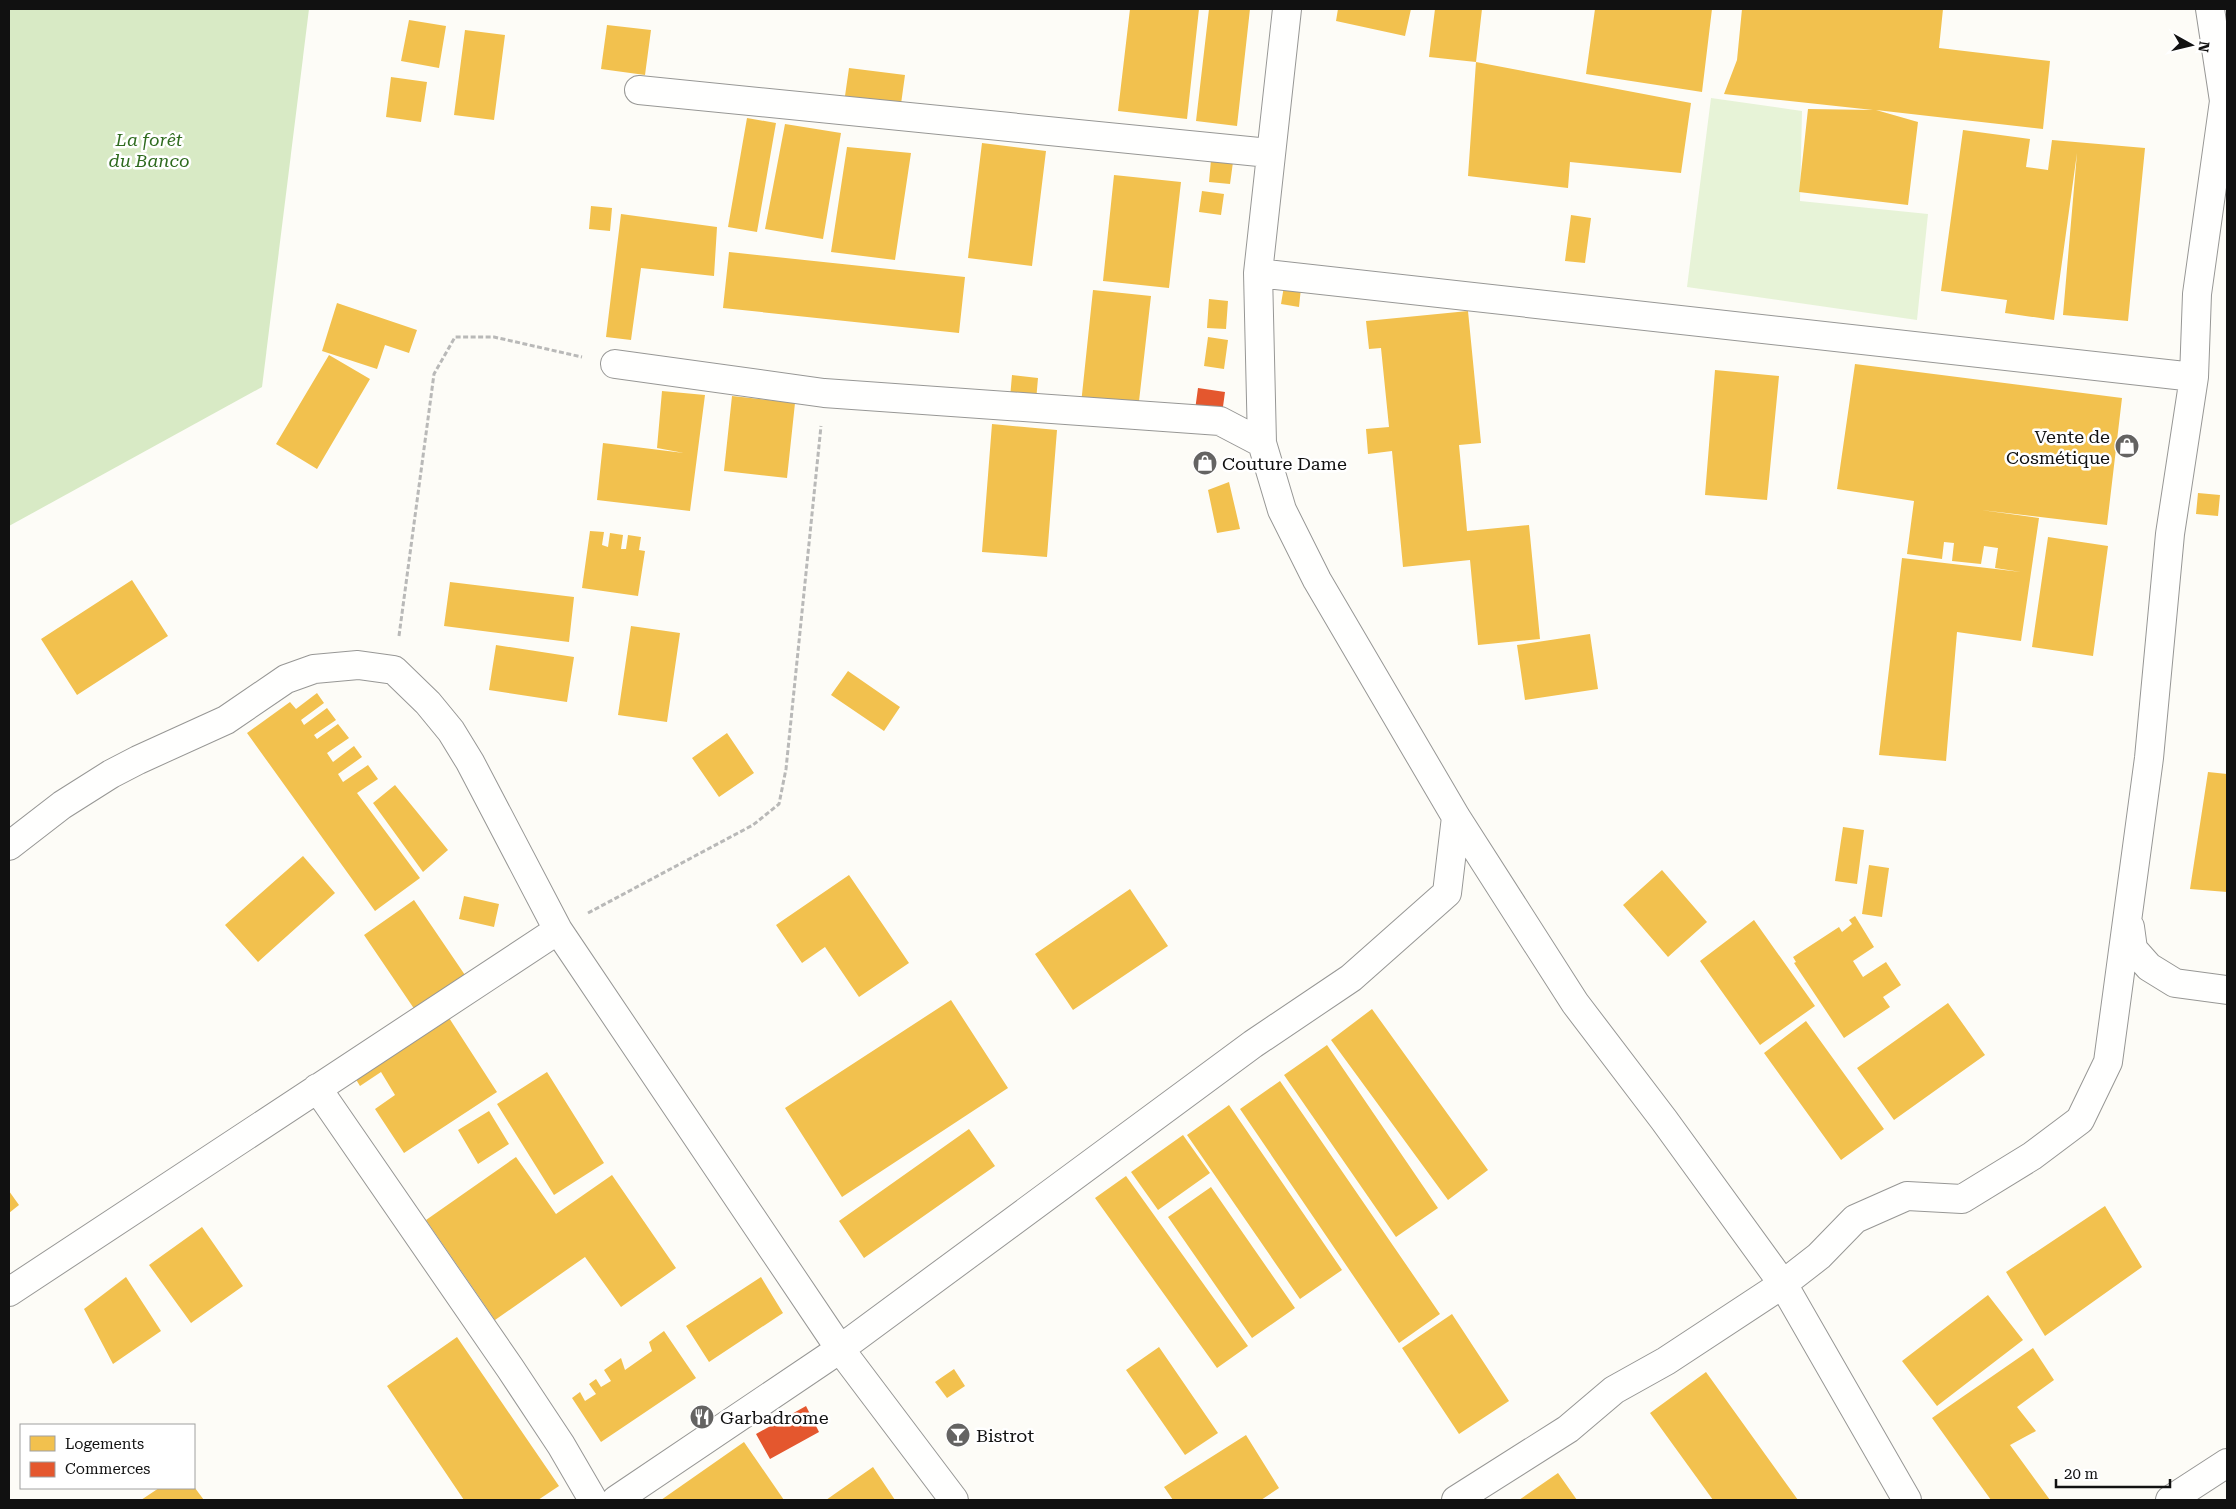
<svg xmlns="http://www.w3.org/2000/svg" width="2236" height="1509" viewBox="0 0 2236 1509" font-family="'Roboto Serif',serif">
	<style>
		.green { fill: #e7f3d7 }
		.forest { fill: #d8eac5 }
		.homes { fill: #f2c14e }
		.shops { fill: #e4572e }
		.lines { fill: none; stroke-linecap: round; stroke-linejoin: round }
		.street-casing { stroke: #979795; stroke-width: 30 }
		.path { stroke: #b9b9b8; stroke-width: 3; stroke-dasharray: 5 2.5; stroke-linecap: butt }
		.street { stroke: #fffffe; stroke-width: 28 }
		.labels { text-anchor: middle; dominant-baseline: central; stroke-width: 5; stroke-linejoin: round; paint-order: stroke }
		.park-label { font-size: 18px; font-style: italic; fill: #2f6b1f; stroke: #fff }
		.poi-label { font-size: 18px; fill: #111; stroke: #fff; text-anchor: start }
	</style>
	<rect width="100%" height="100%" fill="#fdfcf7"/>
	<path class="green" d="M1711 98 1802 111 1800 201 1928 214 1917 320 1687 287Z"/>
	<path class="forest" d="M9 9H309L262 387 9 526Z"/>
	<path class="homes" d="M1130 9H1199L1187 119 1118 111Z
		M1209 9H1250L1237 126 1196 121Z
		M1338 9H1411L1405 36 1336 21Z
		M1435 9H1482L1476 62 1691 103 1681 173 1570 162 1568 188 1468 176 1476 62 1429 57Z
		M1595 9H1712L1702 92 1586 74Z
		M1742 9H1943L1939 48 2050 61 2043 129 1876 110 1918 122 1908 205 1799 192 1808 109 1873 110 1724 94 1737 60Z
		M409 20 446 26 439 68 401 61Z
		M607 25 651 30 645 75 601 69Z
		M465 30 505 35 494 120 454 115Z
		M849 68 905 75 901 104 845 96Z
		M391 77 427 82 421 122 386 117Z
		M747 118 776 123 757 232 728 227Z
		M785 124 841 133 823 239 765 229Z
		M1963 130 2030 139 2026 167 2048 170 2052 140 2145 148 2128 321 2063 315 2077 153 2054 320 2005 313 2007 300 1941 291Z
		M982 143 1046 151 1032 266 968 258Z
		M847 147 911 153 895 260 831 252Z
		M1211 160 1233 162 1230 184 1209 182Z
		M1114 175 1181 182 1169 288 1103 281Z
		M1202 191 1224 194 1221 215 1199 212Z
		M591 206 612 208 610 231 589 229Z
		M621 214 717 227 714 276 641 268 631 340 606 337Z
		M1571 215 1591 218 1585 263 1565 261Z
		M729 252 965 277 959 333 723 308Z
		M1284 286 1301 288 1299 307 1281 304Z
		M1093 290 1151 296 1138 410 1081 404Z
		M1209 299 1228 301 1226 329 1207 328Z
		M337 303 417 330 409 353 385 345 377 369 322 351Z
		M1468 311 1481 443 1459 445 1467 531 1529 525 1540 639 1478 645 1470 560 1403 567 1392 451 1368 454 1366 429 1389 427 1381 348 1369 349 1366 321Z
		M1208 337 1228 340 1224 369 1204 366Z
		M329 355 370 379 317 469 276 444Z
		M1855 364 2122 398 2107 525 1981 510 2039 518 2021 641 1957 632 1946 761 1879 755 1902 558 2021 572 1995 568 1998 548 1984 546 1981 564 1952 561 1954 543 1944 542 1942 559 1907 554 1914 501 1837 489Z
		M1715 370 1779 376 1767 500 1705 495Z
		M1012 375 1038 378 1036 401 1010 398Z
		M662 391 705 395 690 511 597 500 603 443 684 453 657 448Z
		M732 396 795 403 787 478 724 471Z
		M992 424 1057 430 1047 557 982 552Z
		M1229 482 1240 529 1217 533 1208 490Z
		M2198 493 2220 495 2218 516 2196 514Z
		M590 531 604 532 602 545 608 547 610 533 623 535 621 549H626L628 535 641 537 639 550 645 551 638 596 582 588Z
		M2048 537 2108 546 2093 656 2032 647Z
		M132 580 168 636 77 695 41 639Z
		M450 582 574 597 569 642 444 626Z
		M631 626 680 633 667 722 618 715Z
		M1590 634 1598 689 1525 700 1517 645Z
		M496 645 574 657 567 702 489 690Z
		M848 671 900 707 884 731 831 695Z
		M317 693 324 703 301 720 304 725 327 708 336 720 314 735 317 739 338 724 349 738 327 753 333 762 354 746 362 757 338 774 343 782 368 765 378 779 357 793 420 878 375 911 247 733 290 702 296 709Z
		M727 733 754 773 719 797 692 758Z
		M2208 772 2227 774V892L2190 889Z
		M395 785 448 850 423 872 373 803Z
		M1843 827 1864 830 1857 884 1835 881Z
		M303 856 335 893 258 962 225 925Z
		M1869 865 1889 868 1882 917 1862 914Z
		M1662 870 1707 922 1668 957 1623 905Z
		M849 875 909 963 859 997 825 947 802 963 776 925Z
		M1130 889 1168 946 1073 1010 1035 954Z
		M464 896 499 904 494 927 459 919Z
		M414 900 467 978 417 1013 364 935Z
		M1855 916 1874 947 1853 961 1863 977 1886 962 1901 985 1883 997 1890 1007 1844 1038 1794 963 1796 962 1793 957 1839 927 1842 932 1852 924 1849 920Z
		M1754 920 1815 1006 1760 1045 1700 961Z
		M951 1000 1008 1088 842 1197 785 1108Z
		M1948 1003 1985 1055 1894 1120 1857 1068Z
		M442 1007 497 1092 404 1153 375 1109 395 1095 381 1072 360 1086 349 1068Z
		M1372 1009 1488 1170 1448 1200 1331 1040Z
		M1806 1021 1884 1129 1841 1160 1764 1053Z
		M1327 1045 1438 1208 1396 1237 1284 1075Z
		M547 1072 604 1163 554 1195 497 1104Z
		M1280 1081 1440 1314 1399 1343 1240 1109Z
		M1229 1105 1342 1270 1300 1299 1187 1135Z
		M489 1111 509 1144 478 1164 458 1130Z
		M969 1129 995 1166 864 1258 839 1221Z
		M1183 1135 1210 1173 1158 1210 1131 1172Z
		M516 1157 556 1214 612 1175 676 1268 621 1307 585 1257 495 1320 426 1220Z
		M1126 1176 1248 1346 1217 1368 1095 1198Z
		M1211 1187 1295 1308 1252 1338 1168 1217Z
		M9 1191 19 1205 9 1213Z
		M2105 1206 2142 1267 2045 1336 2006 1272Z
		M202 1227 243 1286 191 1323 149 1265Z
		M126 1277 161 1331 113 1364 84 1309Z
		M761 1277 783 1313 709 1362 686 1326Z
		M1988 1295 2023 1340 1937 1406 1902 1361Z
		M1452 1314 1509 1401 1459 1434 1402 1348Z
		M664 1331 696 1378 601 1442 572 1398 580 1392 585 1401 596 1394 589 1384 596 1379 601 1387 611 1381 604 1370 621 1358 625 1370 652 1351 649 1342Z
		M457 1337 559 1486 538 1500H464L387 1386Z
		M1159 1347 1218 1433 1185 1455 1126 1370Z
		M2033 1348 2054 1380 2017 1407 2036 1431 2010 1445 2050 1500H1991L1932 1418Z
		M954 1369 965 1386 947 1398 935 1382Z
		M1706 1372 1798 1500H1713L1650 1413Z
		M1246 1435 1279 1488 1261 1500H1173L1164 1487Z
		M744 1442 784 1500H661Z
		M873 1467 895 1500H826Z
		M1558 1473 1577 1500H1519Z
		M159 1488H195L204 1500H141Z"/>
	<path class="shops" d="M1198 388 1225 392 1222 414 1195 410Z
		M806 1406 819 1432 770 1459 756 1434Z"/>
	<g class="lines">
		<defs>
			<path id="street" d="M1287 9 1258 273 1262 443 1282 510 1317 580 1456 817 1575 1003 1664 1120 1783 1284 1907 1500
				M639 90 1269 153
				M1258 273 2194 377
				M615 364 824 393 1220 421 1262 443
				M9 846 62 805 111 774 138 760 226 720 286 679 314 669 358 665 394 670 428 703 451 731 470 762 558 930 840 1349 954 1500
				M2130 927 2133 949 2149 967 2175 983 2227 990
				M317 1088 510 1368 561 1445 593 1500
				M9 1292 558 930
				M616 1500 840 1349 1253 1044 1351 978 1447 893 1456 817
				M1456 1500 1568 1429 1614 1390 1666 1361 1783 1284 1819 1256 1855 1219 1907 1196 1962 1199 2032 1156 2080 1120 2108 1062 2149 758 2170 534 2194 377 2197 294 2224 101 2210 9
				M2170 1500 2227 1463"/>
		</defs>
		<use href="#street" class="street-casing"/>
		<path class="path" d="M399 636 434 374 455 337H494L582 357
			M588 913 753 825 779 804 786 769 821 426"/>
		<use href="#street" class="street"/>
	</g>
	<defs>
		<symbol id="shop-disc" viewBox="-11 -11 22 22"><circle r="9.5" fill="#646362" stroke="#fff"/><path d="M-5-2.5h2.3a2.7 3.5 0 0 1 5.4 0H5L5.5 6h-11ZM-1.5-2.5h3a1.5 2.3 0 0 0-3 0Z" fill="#fff"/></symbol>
		<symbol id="restaurant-disc" viewBox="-11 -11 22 22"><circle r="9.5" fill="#646362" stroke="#fff"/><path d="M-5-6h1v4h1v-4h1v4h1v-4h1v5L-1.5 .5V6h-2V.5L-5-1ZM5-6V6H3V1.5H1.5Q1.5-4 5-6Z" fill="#fff"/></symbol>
		<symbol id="bar-disc" viewBox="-11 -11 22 22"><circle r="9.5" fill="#646362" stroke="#fff"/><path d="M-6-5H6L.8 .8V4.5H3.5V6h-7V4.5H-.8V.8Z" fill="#fff"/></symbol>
	</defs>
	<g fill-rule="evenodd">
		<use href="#shop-disc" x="2113" y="432" width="28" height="28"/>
		<use href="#shop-disc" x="1191" y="449" width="28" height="28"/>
		<use href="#restaurant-disc" x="688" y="1403" width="28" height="28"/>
		<use href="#bar-disc" x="944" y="1421" width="28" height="28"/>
	</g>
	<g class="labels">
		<g class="park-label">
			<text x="149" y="139">La forêt<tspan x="149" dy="21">du Banco</tspan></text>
		</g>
		<g class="poi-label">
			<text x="2110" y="436" text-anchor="end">Vente de<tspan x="2110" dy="21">Cosmétique</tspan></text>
			<text x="1222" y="463">Couture Dame</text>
			<text x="720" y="1417">Garbadrome</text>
			<text x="976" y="1435">Bistrot</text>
		</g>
	</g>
	<rect width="2236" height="1509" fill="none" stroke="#111111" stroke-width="20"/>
	<rect x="20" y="1424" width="175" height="65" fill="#ffffff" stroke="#a0a0a0"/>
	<rect x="30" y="1436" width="25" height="15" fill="#f2c14e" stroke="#a0a0a0"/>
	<text x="65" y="1449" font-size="15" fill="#111111">Logements</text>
	<rect x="30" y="1462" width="25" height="15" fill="#e4572e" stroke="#a0a0a0"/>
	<text x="65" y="1474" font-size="15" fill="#111111">Commerces</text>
	<g transform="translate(2191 45) rotate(98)" stroke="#ffffff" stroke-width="4" paint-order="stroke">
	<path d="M0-4L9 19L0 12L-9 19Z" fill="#111111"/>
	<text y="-8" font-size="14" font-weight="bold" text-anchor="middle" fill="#111111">N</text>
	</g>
	<path d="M2056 1479v8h114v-8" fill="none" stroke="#111111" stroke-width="2.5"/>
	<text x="2064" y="1479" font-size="15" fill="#111111" stroke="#ffffff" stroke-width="4" paint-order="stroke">20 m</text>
</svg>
